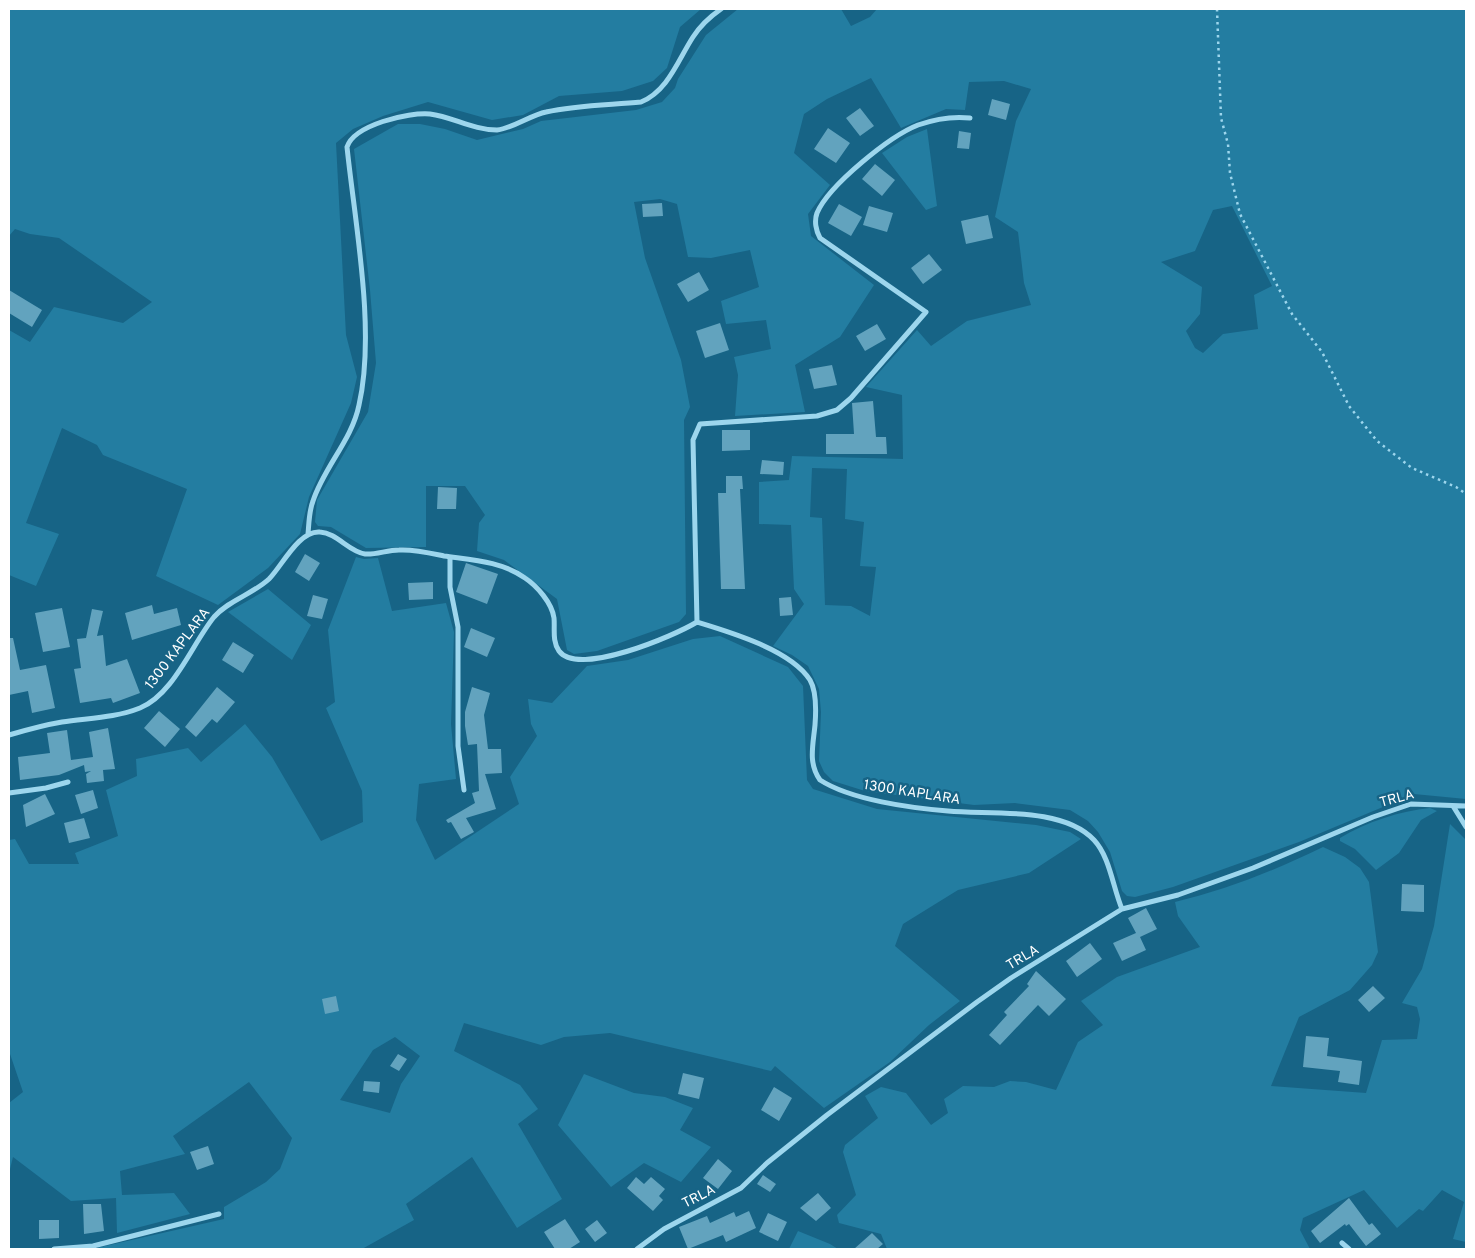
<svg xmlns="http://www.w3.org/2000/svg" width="1475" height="1258" viewBox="0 0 1475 1258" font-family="Overpass,sans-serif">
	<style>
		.green { fill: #237da1; fill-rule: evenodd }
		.building { fill: #62a3be }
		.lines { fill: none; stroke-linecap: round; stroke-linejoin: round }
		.path { stroke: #9dd6ed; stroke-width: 2.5; stroke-dasharray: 2.5 4; stroke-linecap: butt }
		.minor { stroke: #9dd6ed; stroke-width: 5 }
		.labels { text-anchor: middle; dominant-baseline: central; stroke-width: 5; stroke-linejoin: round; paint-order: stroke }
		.street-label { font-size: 14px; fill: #fff; stroke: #176486 }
	</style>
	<rect width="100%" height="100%" fill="#176486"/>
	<path class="green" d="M9 9H701L680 27 667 68 653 81 622 91 559 96 523 115 492 120 428 102 383 116 353 129 336 143 346 335 357 377 351 403 309 497 300 534 268 568 218 605 156 576 187 489 103 455 97 445 62 428 26 523 59 534 36 586 9 575V330L30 342 54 307 123 323 152 302 59 238 30 234 15 229 9 236Z
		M738 9H841L851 26 870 17 877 9H1466V799L1414 794 1299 842 1173 887 1135 897 1127 896 1122 891 1110 852 1098 832 1088 821 1070 810 1015 803 974 805 865 791 833 781 824 772 819 761 821 712 819 689 808 666 792 655 773 646 804 604 794 589 791 525 759 524V482L789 480 792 456 903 459 902 395 866 387 917 330 931 346 967 321 1031 305 1024 283 1018 232 995 217 1016 121 1031 89 1004 81 969 82 965 110 946 109 901 128 871 78 827 99 804 114 794 153 830 185 808 214 811 236 874 285 840 337 795 365 805 412 735 416 738 375 734 357 771 349 766 320 726 324 721 301 759 287 750 250 711 258 688 257 677 204 660 199 634 202 645 258 681 360 690 407 684 420 686 614 679 622 597 651 574 654 567 650 557 599 504 560 477 551 479 523 485 515 465 486H426V547L366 548 331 527 318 526 315 522 317 500 368 412 376 363 370 290 354 149 398 124H420L445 129 477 140 523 129 541 121 636 110 662 102 675 88 678 79 706 35ZM1232 206 1272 286 1254 295 1258 329 1223 334 1203 353 1195 348 1186 331 1200 314 1202 287 1161 262 1195 251 1213 210ZM812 468 847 469 845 519 864 522 860 566 876 567 870 616 851 606 825 605 822 518 810 517Z
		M927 129 937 206 926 210 882 153 907 137Z
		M356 557 364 559 378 558 392 611 446 603 454 632 451 724 456 779 419 784 416 820 435 860 519 804 510 777 537 736 531 724 528 699 552 703 587 666 628 660 693 639 720 636 788 667 803 686 807 780 813 789 877 809 1036 825 1070 832 1081 839 1029 873 958 890 903 924 895 946 960 1001 929 1025 890 1062 824 1108 775 1066 771 1071 610 1033 564 1037 541 1045 464 1023 454 1051 520 1085 538 1109 518 1124 562 1199 517 1228 472 1157 406 1204 414 1220 362 1249H92L224 1219V1207L266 1182 280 1169 292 1138 249 1082 173 1136 185 1154 120 1171 122 1195 174 1193 190 1214 117 1233 116 1198 71 1201 13 1157 9 1173V1103L23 1092 9 1051V840L15 839 29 864H79L75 853 118 836 106 790 137 776 136 759 188 748 201 762 245 724 272 757 321 841 363 822 362 791 326 708 335 702 328 630ZM395 1037 420 1056 401 1084 390 1113 340 1100 373 1050Z
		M268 589 311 625 292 660 228 612Z
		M1430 808 1437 811 1421 820 1399 853 1376 870 1355 849 1340 841V838C1366 822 1400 811 1430 808Z
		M1450 824 1466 840V1242L1453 1239 1464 1202 1442 1190 1423 1211 1419 1209 1397 1228 1364 1190 1303 1218 1300 1230 1310 1249H887L881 1234 839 1223 837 1215 856 1195 843 1152 845 1145 878 1118 865 1096 881 1087 906 1093 931 1125 948 1113 944 1099 963 1086 994 1087 1010 1081 1026 1082 1056 1090 1078 1042 1103 1025 1081 1001 1117 977 1200 947 1178 916 1175 902C1226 890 1276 870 1323 847L1345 857 1360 868 1369 882 1378 952 1372 965 1350 990 1299 1017 1271 1086 1366 1093 1382 1040 1417 1039 1420 1019 1417 1007 1402 1003 1422 969 1434 926Z
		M584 1074 634 1093 665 1097 693 1108 680 1130 711 1147 681 1182 644 1163 611 1187 558 1125Z
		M798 1231 830 1244 838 1249H789Z"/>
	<path class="building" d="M992 99 1010 104 1006 120 988 115Z
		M860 108 874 126 860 136 846 118Z
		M828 128 850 143 836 163 814 149Z
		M959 131 971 133 969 149 957 148Z
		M875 164 895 180 882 196 862 179Z
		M662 203 663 216 643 217 642 204Z
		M839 204 862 217 851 236 828 223Z
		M869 206 893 213 887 232 863 225Z
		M988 215 993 238 966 244 961 221Z
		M929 254 942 270 923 284 911 268Z
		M699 272 709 290 688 302 677 284Z
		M9 290 42 310 32 327 9 313Z
		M720 323 729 350 705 358 696 331Z
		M877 324 886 339 865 351 856 336Z
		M832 365 837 385 814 389 809 369Z
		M873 401 876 437H886L887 454H826V434H854L852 403Z
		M722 430H750V450L722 451Z
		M762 460 784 462 783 475 760 474Z
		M726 476H742L743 489H740L745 589H721L718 493H726Z
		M438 487 457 488 456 509H437Z
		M305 554 320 563 309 581 295 572Z
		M466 563 498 574 487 604 456 592Z
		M433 582V599L409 600 408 583Z
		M313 595 328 599 322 619 307 616Z
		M791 597 793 615 780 616 779 598Z
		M152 605 154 614 177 608 181 625 132 640 125 613Z
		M62 608 70 647 43 652 35 613Z
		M92 609 103 611 97 636 103 635 106 666 127 659 140 693 113 703 111 698 80 703 74 669 81 668 77 639 86 638Z
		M471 628 495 638 487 657 464 647Z
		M9 638H13L20 670 46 665 55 708 32 713 28 691 9 695Z
		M233 642 254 655 243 673 222 660Z
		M217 687 235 702 217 723 212 719 196 737 185 727Z
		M472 687 490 693 484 715 488 749H501L502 773 485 774 496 809 466 818 474 832 461 839 451 822 448 823 446 820 475 803 472 793 479 791 477 744 468 745 465 726V712Z
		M159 711 180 729 165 747 144 728Z
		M108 728 115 769 103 770 104 781 87 783 86 774 91 771 85 772 84 765 59 775 20 780 18 757 50 753 47 733 67 730 71 760 93 757 89 732Z
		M93 790 98 808 81 814 75 795Z
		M45 794 55 814 26 827 23 805Z
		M84 818 90 838 69 843 64 823Z
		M1402 884 1424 885V912L1401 911Z
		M1146 908 1157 929 1140 937 1146 950 1122 961 1113 943 1136 933 1128 918Z
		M1090 943 1102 959 1077 977 1066 961Z
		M1036 971 1066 999 1049 1016 1038 1005 1000 1045 989 1035 1007 1015 1004 1012 1029 986 1027 984Z
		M1373 986 1385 998 1369 1012 1358 1000Z
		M336 996 339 1011 325 1014 322 999Z
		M1306 1036 1329 1038 1327 1056 1362 1061 1359 1085 1338 1082 1340 1071 1303 1067Z
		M398 1054 407 1059 399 1071 390 1066Z
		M683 1073 704 1078 699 1099 678 1094Z
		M364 1081 380 1082 379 1093 363 1091Z
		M774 1087 792 1098 779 1121 761 1110Z
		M208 1146 214 1164 197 1170 190 1152Z
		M718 1159 732 1171 718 1189 703 1178Z
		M763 1175 776 1184 770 1192 757 1184Z
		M636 1177 644 1184 651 1177 665 1189 659 1196 663 1200 653 1211 627 1188Z
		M818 1193 831 1208 816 1221 800 1208Z
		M1349 1198 1369 1225 1372 1223 1381 1234 1366 1246 1349 1224 1346 1226 1345 1224 1320 1243 1311 1231Z
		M83 1204H101L104 1231 84 1234Z
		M749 1211 756 1228 726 1242 723 1235 688 1249 679 1227 707 1216 710 1223 734 1212 736 1217Z
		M768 1213 787 1222 778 1241 759 1232Z
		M565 1219 580 1242 569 1249H555L544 1232Z
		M39 1220H59V1238L39 1239Z
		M597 1220 607 1233 595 1242 585 1229Z
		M872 1233 883 1244 877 1249H854Z"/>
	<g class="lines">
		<path class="path" d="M1217 9 1221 118 1228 144 1230 173 1240 214 1292 314 1322 352 1349 406 1377 441 1412 468 1456 487 1466 494"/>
		<path class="minor" d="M308 534C309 523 309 511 313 501 324 467 352 440 359 405 376 331 355 224 347 147 354 125 408 112 430 114 453 117 473 130 497 130 511 129 531 115 546 112 577 105 610 105 641 102 668 91 678 60 693 37 700 26 711 16 721 9
			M450 557V587L458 627V746L464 790
			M697 622 693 440 700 424 817 416 837 410 851 398 926 312 820 238C816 231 814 221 817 213 829 185 890 136 918 125 935 119 952 116 970 118
			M9 735C26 730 44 725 62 722 88 718 115 718 140 708 174 694 192 644 214 617 229 600 253 594 269 579 282 566 299 530 320 532 337 533 349 552 365 554 376 555 387 550 399 550 414 549 430 553 444 556 472 560 501 561 525 578 537 586 552 603 554 618 555 629 552 641 559 651 578 677 674 636 697 622 730 632 791 650 810 680 817 692 816 712 815 725 813 746 808 763 820 780 851 800 911 808 948 811 990 815 1062 806 1094 840 1110 857 1113 888 1122 909
			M9 793 46 788 68 782
			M1453 806 1466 827
			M1342 1243 1349 1249
			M54 1249 93 1246 219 1214
			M637 1249 664 1229 741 1188 767 1163 827 1115 977 1002 1011 978 1122 909 1178 895 1253 868 1373 817 1411 804 1466 806"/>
	</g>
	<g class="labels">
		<g class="street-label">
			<text transform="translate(178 649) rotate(-53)">1300 KAPLARA</text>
			<text transform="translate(912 793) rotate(9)">1300 KAPLARA</text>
			<text transform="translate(1397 799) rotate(-15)">TRLA</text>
			<text transform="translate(1023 958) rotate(-31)">TRLA</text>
			<text transform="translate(699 1197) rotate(-27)">TRLA</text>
		</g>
	</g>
	<rect width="1475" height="1258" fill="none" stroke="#ffffff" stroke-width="20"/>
</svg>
